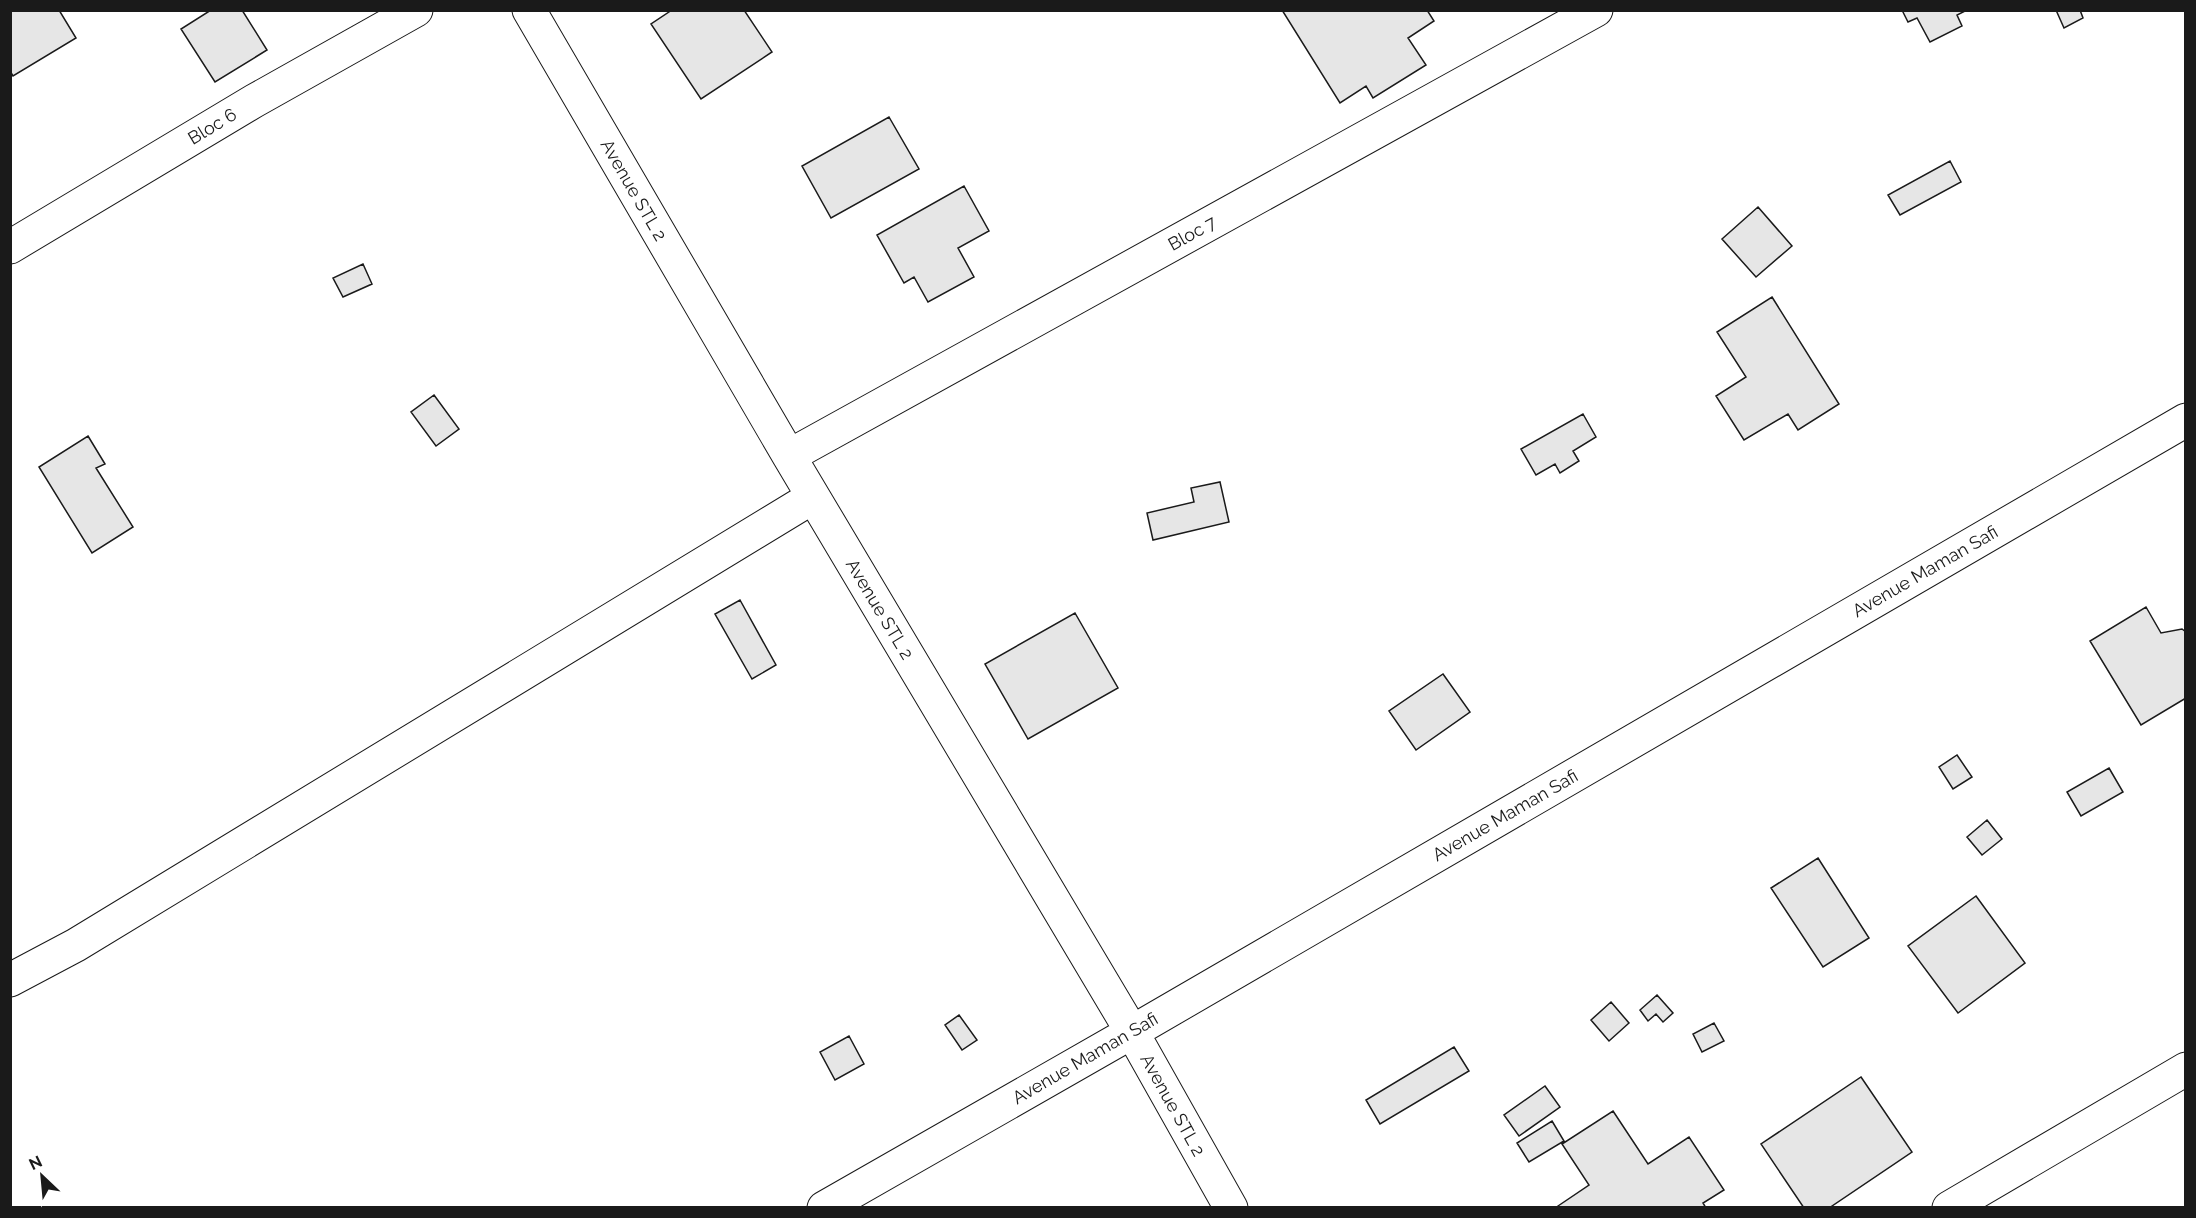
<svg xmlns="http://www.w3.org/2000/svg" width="2196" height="1218" viewBox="0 0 2196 1218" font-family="Raleway,sans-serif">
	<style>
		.building { fill: #e6e6e6; stroke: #1a1a1a; stroke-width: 1.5 }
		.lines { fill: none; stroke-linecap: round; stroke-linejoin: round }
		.street-casing { stroke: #1a1a1a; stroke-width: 35 }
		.street { stroke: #fff; stroke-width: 33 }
		.labels { text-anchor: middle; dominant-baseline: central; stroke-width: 4.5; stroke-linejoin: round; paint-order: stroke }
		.street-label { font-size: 18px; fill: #1a1a1a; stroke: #fff }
	</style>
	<rect width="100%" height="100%" fill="#fff"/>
	<path class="building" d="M10 10H59L76 38 13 76 10 71Z
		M211 10H242L267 50 215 82 181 29Z
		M672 10H744L772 52 701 99 651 24Z
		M1282 10H1427L1434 21 1408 38 1426 65 1373 98 1366 86 1340 103Z
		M1902 10H1967L1957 15 1962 26 1930 42 1917 18 1908 22Z
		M2056 10H2080L2083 18 2064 28Z
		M889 117 919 169 831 218 802 166Z
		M1950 161 1961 182 1900 215 1888 195Z
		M964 186 989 231 958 248 974 277 928 302 914 277 904 283 877 235Z
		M1758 207 1792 246 1756 277 1722 239Z
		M363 264 372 284 343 297 333 278Z
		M1772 297 1839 404 1798 430 1788 414 1744 440 1716 396 1746 377 1717 332Z
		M434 395 459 429 436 446 411 412Z
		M1583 414 1596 437 1573 451 1579 461 1560 473 1555 464 1536 475 1521 449Z
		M88 436 105 464 96 468 133 527 92 553 39 467Z
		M1220 482 1229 522 1153 540 1147 513 1194 502 1191 488Z
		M740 600 776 665 752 679 715 614Z
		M2146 607 2161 633 2182 629 2186 632V698L2141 725 2090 641Z
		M1075 613 1118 688 1028 739 985 664Z
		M1443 674 1470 712 1416 750 1389 711Z
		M1957 755 1972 777 1953 789 1939 767Z
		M2109 768 2123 792 2081 816 2067 792Z
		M1987 820 2002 839 1982 855 1967 837Z
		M1818 858 1869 938 1823 967 1771 888Z
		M1976 896 2025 963 1958 1013 1908 946Z
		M1657 995 1673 1013 1663 1022 1656 1014 1648 1021 1640 1010Z
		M1611 1002 1629 1023 1609 1041 1591 1020Z
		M959 1015 977 1040 962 1050 945 1025Z
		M1714 1023 1724 1041 1702 1052 1693 1034Z
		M849 1036 864 1064 835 1080 820 1052Z
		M1454 1047 1469 1071 1380 1124 1366 1100Z
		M1861 1077 1912 1152 1829 1208H1804L1761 1144Z
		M1545 1086 1560 1107 1519 1136 1504 1115Z
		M1613 1111 1648 1164 1689 1137 1724 1190 1703 1203 1706 1208H1560L1558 1206 1589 1185 1562 1144Z
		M1552 1121 1564 1141 1529 1162 1517 1143Z"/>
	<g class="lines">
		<defs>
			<path id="street" d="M529 10 789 456 1132 1032 1231 1208
				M10 247 254 101 416 10
				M789 456 1596 10
				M10 980 76 945 813 497
				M824 1208 1132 1032 2186 420
				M1949 1208 2186 1069"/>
		</defs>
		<use href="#street" class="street-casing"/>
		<use href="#street" class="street"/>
	</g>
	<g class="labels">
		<g class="street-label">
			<text transform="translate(212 126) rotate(-31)">Bloc 6</text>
			<text transform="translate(634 190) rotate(60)">Avenue STL 2</text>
			<text transform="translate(1192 233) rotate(-29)">Bloc 7</text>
			<text transform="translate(1925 571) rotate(-30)">Avenue Maman Safi</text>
			<text transform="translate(880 609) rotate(59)">Avenue STL 2</text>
			<text transform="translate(1505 815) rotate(-30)">Avenue Maman Safi</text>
			<text transform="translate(1085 1058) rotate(-30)">Avenue Maman Safi</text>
			<text transform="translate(1173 1105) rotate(61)">Avenue STL 2</text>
		</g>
	</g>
	<rect width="2196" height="1218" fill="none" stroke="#1a1a1a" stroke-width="24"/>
	<g transform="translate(42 1176) rotate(334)" stroke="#ffffff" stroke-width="4.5" paint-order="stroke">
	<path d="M0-4.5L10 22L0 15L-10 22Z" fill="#1a1a1a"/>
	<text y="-9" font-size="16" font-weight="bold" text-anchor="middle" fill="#1a1a1a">N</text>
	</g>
</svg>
